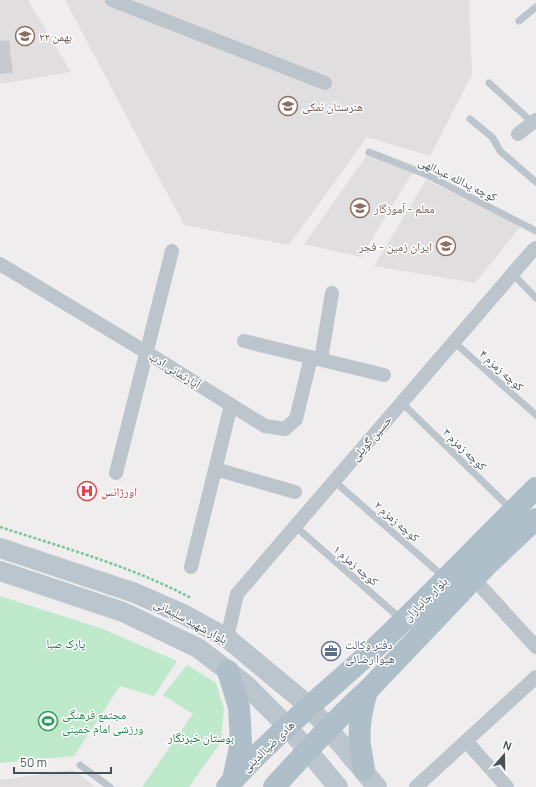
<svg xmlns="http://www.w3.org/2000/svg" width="536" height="787" viewBox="0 0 536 787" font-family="Manrope,'Noto Naskh Arabic',sans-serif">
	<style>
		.education { fill: #e0dede }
		.green { fill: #bfe9cb }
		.building { fill: #c7cacf }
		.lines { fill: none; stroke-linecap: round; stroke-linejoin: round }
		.path { stroke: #7ac499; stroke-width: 2.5; stroke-dasharray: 3 2; stroke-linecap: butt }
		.lane { stroke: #bcc5cb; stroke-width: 7 }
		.street { stroke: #bcc5cb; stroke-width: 14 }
		.secondary { stroke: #bac5cd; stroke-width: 20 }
		.primary { stroke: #afbfc9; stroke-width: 22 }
		.labels { text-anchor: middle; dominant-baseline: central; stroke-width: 3; stroke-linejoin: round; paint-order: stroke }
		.education-label { font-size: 12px; fill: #785e54; stroke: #fff; text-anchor: start }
		.street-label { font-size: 12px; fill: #475258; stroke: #fff }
		.health-label { font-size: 12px; fill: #be3a42; stroke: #fff; text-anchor: start }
		.park-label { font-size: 12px; fill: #1f7241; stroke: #fff }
		.service-label { font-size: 12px; fill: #4e5e75; stroke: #fff; text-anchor: start }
		.leisure-label { font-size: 12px; fill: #27864d; stroke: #fff; text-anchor: start }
	</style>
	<rect width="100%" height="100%" fill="#efeded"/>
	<path class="education" d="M0 0H28L71 72 0 84Z
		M65 0H469L472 75 430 156 367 137 289 245 184 225Z
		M369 152 413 172 361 257 304 244Z
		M426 180 522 225 475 283 374 266Z
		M73 770 95 787H0V780Z"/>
	<path class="green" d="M0 596 103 629 177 661 154 696 120 686 74 756 0 763Z
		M187 665 216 683 224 709 221 742 189 787H142L193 714 163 695Z"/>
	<path class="building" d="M9 40 13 73 0 74V41Z"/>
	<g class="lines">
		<path class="path" d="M0 527C64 548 131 566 191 598"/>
		<path class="lane" d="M519 21 536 7
			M489 83 533 123
			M470 119 493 138 500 151 536 182
			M369 152 425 174 536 231
			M513 274 536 298
			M454 342 536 415
			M402 403 512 510
			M334 481 444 577
			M295 526 402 620
			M80 765 110 787"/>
		<path class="street" d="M112 0 325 83
			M518 134 536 120
			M0 264 146 352 265 426 285 429 296 419 311 357
			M244 341 384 375
			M321 359 332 293
			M215 469 295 492
			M116 473 172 251
			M191 567 231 405
			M474 579 536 647
			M227 638 237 594 533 250 536 248
			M466 741 507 787
			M416 787 536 677"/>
		<path class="secondary" d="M0 548 135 593 185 615 227 638 309 706 377 787
			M0 571 123 612 198 648 245 684 287 726 338 787"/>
		<path class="primary" d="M228 671 239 707 241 742 233 780
			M364 770C363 762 361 753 360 745 358 727 362 708 367 691
			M227 787C272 736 325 694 375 648 430 596 482 541 536 488
			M274 787C304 754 334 721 367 691L487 565 536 519"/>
	</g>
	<defs>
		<symbol id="school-ring" viewBox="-11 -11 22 22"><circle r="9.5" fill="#fff" stroke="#8d6e63" stroke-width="1.5"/><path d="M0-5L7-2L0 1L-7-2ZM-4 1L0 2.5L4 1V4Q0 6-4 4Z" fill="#8d6e63"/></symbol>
		<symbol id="hospital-ring" viewBox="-11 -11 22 22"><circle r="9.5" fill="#fff" stroke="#e0444e" stroke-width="1.5"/><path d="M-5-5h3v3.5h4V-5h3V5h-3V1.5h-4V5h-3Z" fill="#e0444e"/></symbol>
		<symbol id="office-ring" viewBox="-11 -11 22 22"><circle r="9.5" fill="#fff" stroke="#5c6f8a" stroke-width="1.5"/><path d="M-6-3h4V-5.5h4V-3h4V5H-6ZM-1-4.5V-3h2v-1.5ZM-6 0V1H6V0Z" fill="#5c6f8a"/></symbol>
		<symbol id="stadium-ring" viewBox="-11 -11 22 22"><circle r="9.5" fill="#fff" stroke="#2e9e5b" stroke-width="1.5"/><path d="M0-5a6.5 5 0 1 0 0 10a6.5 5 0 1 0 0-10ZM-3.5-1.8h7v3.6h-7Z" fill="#2e9e5b"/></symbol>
	</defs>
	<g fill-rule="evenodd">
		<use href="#school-ring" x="14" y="25" width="22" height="22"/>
		<use href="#school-ring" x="277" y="95" width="22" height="22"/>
		<use href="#school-ring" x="349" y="197" width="22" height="22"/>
		<use href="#school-ring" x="435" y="235" width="22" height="22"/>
		<use href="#hospital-ring" x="76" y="480" width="22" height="22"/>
		<use href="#office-ring" x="320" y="640" width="22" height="22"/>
		<use href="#stadium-ring" x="37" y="710" width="22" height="22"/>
	</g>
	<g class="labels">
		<g class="education-label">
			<text x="39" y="36">۲۲ بهمن</text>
			<text x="302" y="106">هنرستان نمکی</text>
			<text x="374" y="208">معلم - آموزگار</text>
			<text x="432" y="246" text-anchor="end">ایران زمین - فجر</text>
		</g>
		<g class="street-label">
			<text transform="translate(458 179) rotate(26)">کوچه یدالله عبدالهی</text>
			<text transform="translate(175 370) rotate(32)">آپارتمانی ادب</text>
			<text transform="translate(502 370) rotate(42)">کوچه زمزم ۴</text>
			<text transform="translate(371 438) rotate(-49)">حسین گویلی</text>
			<text transform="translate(465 449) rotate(44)">کوچه زمزم ۳</text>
			<text transform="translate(397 521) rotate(41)">کوچه زمزم ۲</text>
			<text transform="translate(356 565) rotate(41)">کوچه زمزم ۱</text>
			<text transform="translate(425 599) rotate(-45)">بلوار جانبازان</text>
			<text transform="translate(191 621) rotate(28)">بلوار شهید سلیمانی</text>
			<text transform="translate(268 746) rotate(-44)">هادی ضیاالدینی</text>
		</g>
		<g class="health-label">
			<text x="101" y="491">اورژانس</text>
		</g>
		<g class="park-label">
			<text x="66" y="643">پارک صبا</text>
			<text x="201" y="737">بوستان خبرنگار</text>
		</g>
		<g class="service-label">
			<text x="345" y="644">دفتر وکالت<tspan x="345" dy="14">هیوا رضائی</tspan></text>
		</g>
		<g class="leisure-label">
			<text x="62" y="714">مجتمع فرهنگی<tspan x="62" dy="14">ورزشی امام خمینی</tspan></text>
		</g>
	</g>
	<g transform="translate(504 755) rotate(20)" stroke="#ffffff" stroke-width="3" paint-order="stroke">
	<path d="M0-3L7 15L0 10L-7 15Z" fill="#475258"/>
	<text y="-6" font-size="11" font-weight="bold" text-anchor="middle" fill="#475258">N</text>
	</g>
	<path d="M14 767v6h97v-6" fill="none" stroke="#475258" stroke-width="2"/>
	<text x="20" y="767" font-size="12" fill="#475258" stroke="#ffffff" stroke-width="3" paint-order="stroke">50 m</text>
</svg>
